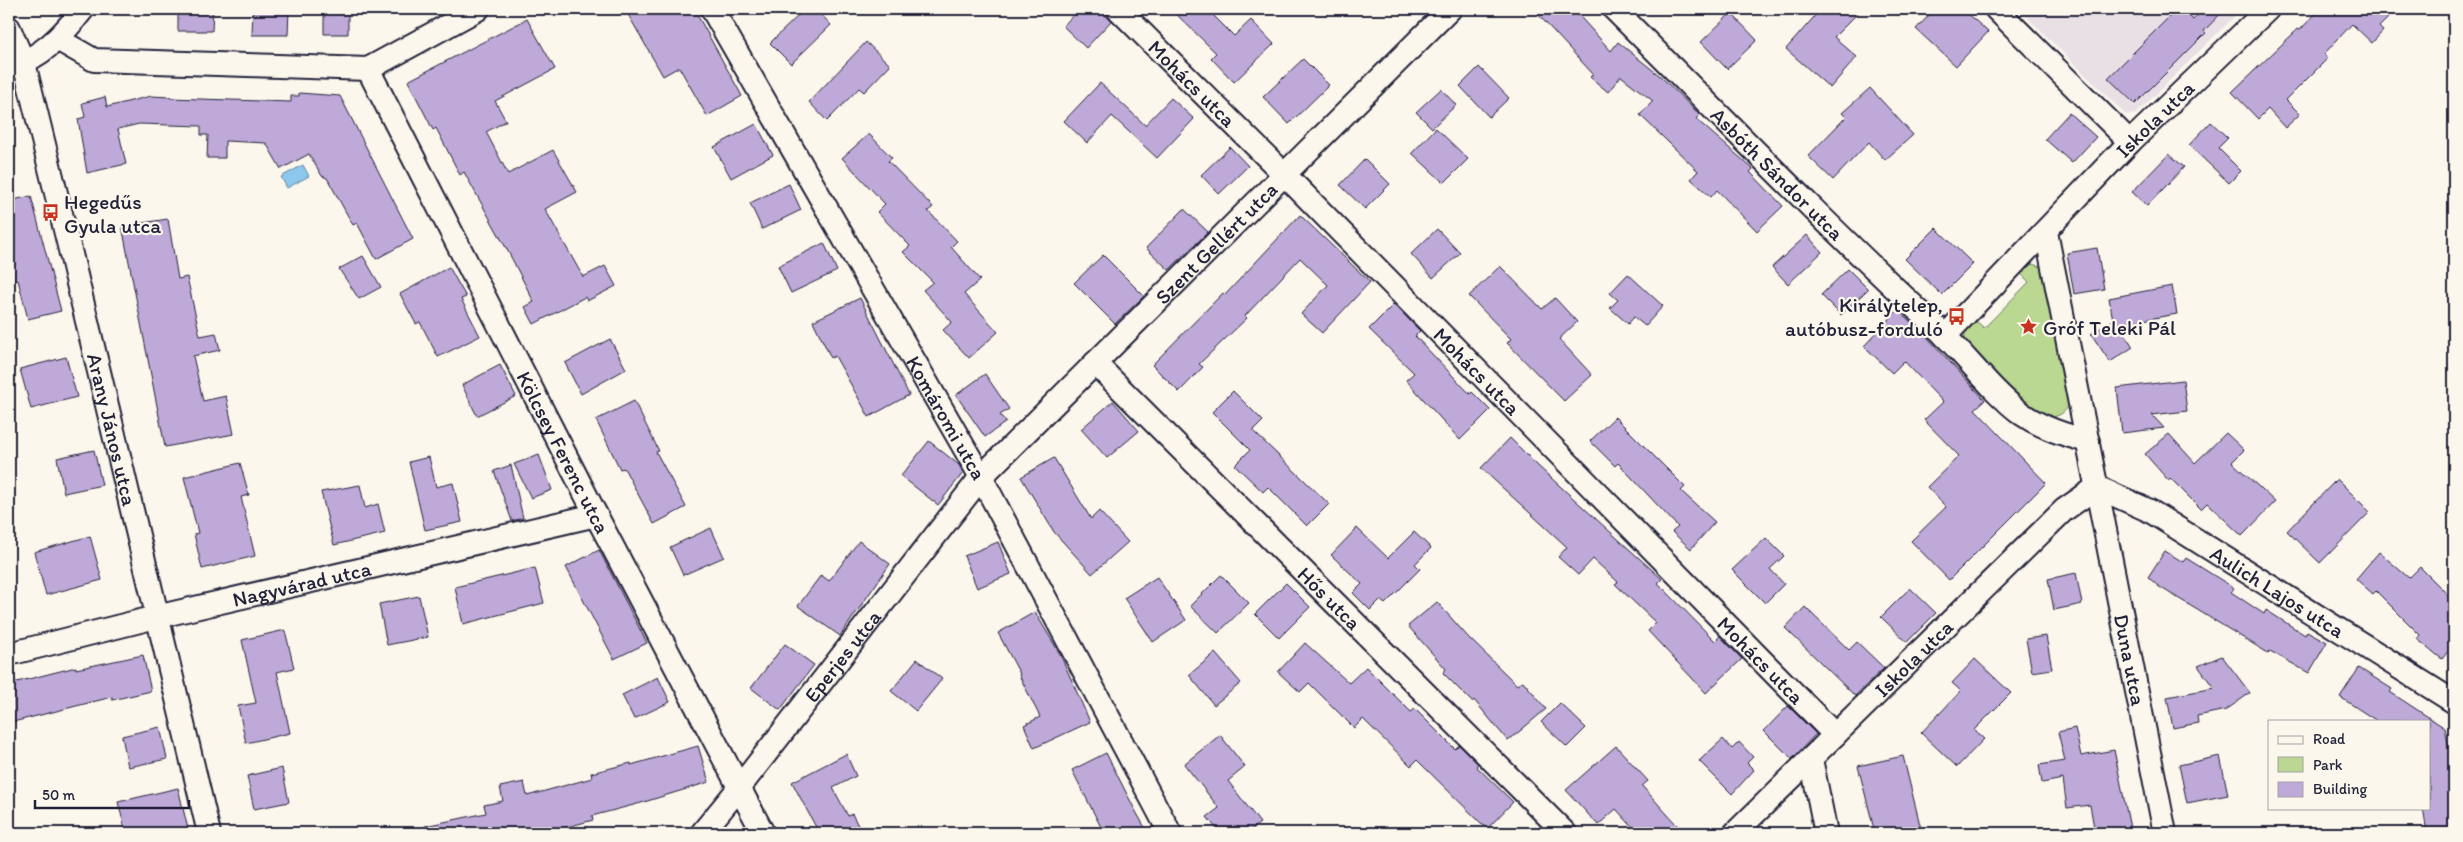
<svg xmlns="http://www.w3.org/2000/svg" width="2463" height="842" viewBox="0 0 2463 842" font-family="Itim,sans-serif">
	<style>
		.built { fill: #e9e0e6 }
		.green { fill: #bad891; stroke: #6e7d66 }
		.water { fill: #8dc7ec; stroke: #6285a5 }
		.building { fill: #bea9d8; stroke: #22223b }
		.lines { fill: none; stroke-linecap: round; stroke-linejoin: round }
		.minor-casing { stroke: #22223b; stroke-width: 26 }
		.minor { stroke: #fbf7ec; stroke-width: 22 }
		.labels { text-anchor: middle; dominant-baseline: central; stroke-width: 4.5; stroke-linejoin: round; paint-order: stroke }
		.street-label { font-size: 21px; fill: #22223b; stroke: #fbf7ec }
		.poi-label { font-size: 21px; fill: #22223b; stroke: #fbf7ec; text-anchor: start }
	</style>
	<rect width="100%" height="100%" fill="#fbf7ec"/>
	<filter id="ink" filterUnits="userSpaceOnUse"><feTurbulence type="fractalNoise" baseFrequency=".02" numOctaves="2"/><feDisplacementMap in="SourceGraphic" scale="10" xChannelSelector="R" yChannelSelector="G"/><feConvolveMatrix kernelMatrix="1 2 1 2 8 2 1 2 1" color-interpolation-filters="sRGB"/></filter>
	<g filter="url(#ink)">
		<path class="built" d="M2019 9H2242L2136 114 2126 115Z"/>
		<path class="green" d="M2030 264 2041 266 2069 405C2065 413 2056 419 2047 416 2034 411 1968 351 1965 339 1963 330 1969 324 1973 318L1984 328 2029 282 2019 272Z"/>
		<path class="water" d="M303 165 309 176 287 188 281 177Z"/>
		<path class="building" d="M178 9H213L212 31H178Z
			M253 9H289L288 35H252Z
			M324 9H348V34H324Z
			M625 9H694L742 96 707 116 679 67 663 76Z
			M805 9H816L831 25 791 64 770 43Z
			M1079 9H1099L1111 21 1086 48 1063 26Z
			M1171 9H1207L1234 36 1251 20 1274 44 1234 82 1211 58 1216 53Z
			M1533 9H1573L1611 51 1618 42 1660 76 1696 111 1700 114 1696 119 1753 169 1750 172 1783 206 1757 231 1717 190 1711 197 1691 179 1698 171 1640 115 1653 101 1621 76 1608 92 1590 77 1593 74Z
			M1821 9H1862L1834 37 1857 57 1830 88 1786 49Z
			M1935 9H1963L1988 32 1956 66 1916 29Z
			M2177 9H2182L2193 20 2203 9H2225L2204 31 2206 33 2135 104 2108 78Z
			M2320 9H2397L2379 27 2383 31 2372 43 2352 24 2324 54 2328 58 2286 100 2300 114 2285 128 2268 109 2258 119 2232 92 2298 29 2300 30Z
			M1731 13 1757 40 1727 69 1701 42Z
			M527 19 555 69 495 101 506 121 486 132 508 174 553 150 577 192 545 209 583 277 605 266 616 286 587 301 585 297 534 324 525 307 534 302 510 255 464 172 460 175 436 128 433 130 408 81Z
			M866 42 890 65 864 92 859 88 827 121 809 102Z
			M1303 59 1329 85 1289 124 1263 97Z
			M1479 67 1509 98 1489 117 1460 86Z
			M1100 83 1145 125 1171 98 1194 119 1157 158 1112 116 1087 143 1064 121Z
			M1870 88 1913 135 1885 160 1869 142 1833 180 1808 156 1846 117 1842 113Z
			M1441 89 1456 105 1432 128 1416 112Z
			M299 93 340 96 413 239 376 259 357 223 353 225 327 178 322 176 309 154 281 169 266 143 225 141V158H207L208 135H201V126L139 124 118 129 126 164 87 173 78 119 85 117 82 103 105 97 107 107 151 96 170 97V98L291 102V96H299Z
			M2069 113 2096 137 2072 163 2045 139Z
			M2211 122 2228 138 2218 148 2241 171 2229 183 2189 145Z
			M756 124 773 155 731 178 714 147Z
			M1436 128 1468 159 1444 183 1412 153Z
			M869 134 892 158 888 161 933 207 928 211 957 241 951 247 980 280 964 294 998 332 969 358 943 330 952 322 923 290 933 282 903 252 910 246 877 212 885 204 842 158Z
			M1230 147 1248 166 1219 194 1201 175Z
			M2169 154 2184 167 2147 206 2132 192Z
			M1365 159 1390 184 1365 209 1340 185Z
			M789 184 801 210 762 229 750 203Z
			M31 196 61 311 28 319 18 280 9 282V201Z
			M1184 209 1208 232 1169 270 1146 248Z
			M1300 215 1370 282 1322 333 1301 314 1328 285 1300 258 1245 316 1247 318 1199 364 1203 367 1179 392 1152 365 1223 293 1225 295Z
			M168 219 178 279 187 277 200 336 216 333 220 350 193 356 203 401 226 396 234 434 165 447 122 226Z
			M1936 228 1973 264 1942 295 1905 259Z
			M1437 229 1460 253 1433 278 1411 254Z
			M1807 235 1822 252 1788 284 1772 267Z
			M824 243 837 271 791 293 778 266Z
			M2097 248 2104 289 2074 294 2067 253Z
			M1103 255 1144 296 1115 324 1074 283Z
			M363 256 381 287 359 299 339 269Z
			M1500 266 1542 309 1555 298 1577 322 1559 339 1592 375 1564 401 1507 343 1511 339 1469 296Z
			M449 267 466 297 461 299 480 336 438 357 420 322 416 324 400 294Z
			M1848 269 1868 289 1841 315 1821 295Z
			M1628 274 1663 306 1645 326 1634 317 1628 324 1610 308 1618 300 1610 293Z
			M2172 286 2177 314 2119 324 2133 347 2110 362 2091 334 2113 320 2109 298Z
			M860 298 909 395 869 417 835 356 831 358 813 321Z
			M1394 304 1420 331 1415 336 1470 394 1472 392 1490 410 1460 440 1406 380 1414 373 1369 329Z
			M1898 310 1927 337 1985 400 1975 409 2046 483 1949 580 1911 541 1946 507 1927 487 1959 456 1924 420 1943 402 1904 361 1892 373 1864 346Z
			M610 339 626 369 581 394 565 363Z
			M66 357 77 397 31 409 20 369Z
			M500 365 516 396 477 416 462 385Z
			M985 374 1009 409 1000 415 1006 422 985 437 956 395Z
			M2183 380 2187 411 2152 415 2164 428 2122 433 2117 388Z
			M1233 391 1263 421 1253 431 1329 504 1307 526 1268 487 1263 492 1235 465 1250 450 1212 412Z
			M634 401 659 451 656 452 686 507 654 524 624 468 620 469 596 420Z
			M1113 401 1139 431 1107 458 1081 429Z
			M1615 417 1685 487 1681 491 1715 522 1691 549 1672 532 1678 527 1618 463 1615 466 1590 441Z
			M2226 433 2244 450 2232 462 2275 502 2242 536 2207 503 2201 509 2170 478 2168 480 2145 454 2169 434 2195 463Z
			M1510 438 1539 467 1662 579 1658 583 1715 641 1720 636 1742 659 1706 693 1648 631 1656 623 1615 584 1618 582 1593 559 1578 575 1558 557 1567 547 1481 468Z
			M929 441 959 465 963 473 938 505 901 476Z
			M94 450 102 485 64 493 57 458Z
			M539 455 552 490 531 498 514 464Z
			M429 457 436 487 453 483 462 522 425 530 409 462Z
			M1054 458 1091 519 1099 511 1128 542 1092 574 1054 532 1021 477Z
			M240 463 249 495 241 497 255 556 202 569 194 534 198 533 184 477Z
			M511 465 523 518 512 521 494 471Z
			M2337 479 2370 512 2320 563 2287 531Z
			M360 485 365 508 378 504 385 533 334 545 321 492Z
			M711 528 724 557 683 575 670 547Z
			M1357 528 1388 558 1414 532 1431 548 1415 564 1420 569 1385 604 1380 600 1370 610 1353 593 1362 584 1331 555Z
			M90 536 102 580 46 595 34 552Z
			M1766 538 1784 556 1770 569 1784 584 1765 603 1732 570Z
			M859 541 890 564 840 636 798 606 821 575 829 581Z
			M998 542 1011 574 977 588 964 556Z
			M599 550 647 643 614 659 566 567Z
			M2165 551 2183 562 2186 558 2234 588 2231 592 2264 614 2266 610 2305 635 2307 631 2327 642 2309 673 2270 651 2268 653 2158 586 2148 577Z
			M2379 552 2409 578 2420 567 2454 601V644L2442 659 2417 639 2420 635 2376 591 2373 594 2356 579Z
			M535 568 544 603 463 624 455 587Z
			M2076 573 2082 604 2054 610 2048 579Z
			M1221 575 1249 603 1218 633 1190 606Z
			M1157 577 1186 620 1153 642 1124 598Z
			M1286 583 1310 607 1279 638 1255 614Z
			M1910 588 1936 613 1907 642 1881 617Z
			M419 596 428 637 387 645 379 604Z
			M1437 602 1468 637 1517 685 1523 681 1546 709 1508 741 1474 700 1472 702 1443 673 1446 669 1408 626Z
			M1805 607 1849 650 1857 642 1884 668 1855 696 1785 628Z
			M1035 612 1060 654 1090 722 1034 748 1024 725 1040 717 1019 675 1020 674 998 633Z
			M285 630 294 668 277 672 290 733 246 743 238 706 256 703 242 640Z
			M2046 636 2052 669 2032 672 2026 639Z
			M1305 643 1349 683 1366 667 1411 712 1415 709 1455 749 1459 745 1478 764 1476 766 1513 802 1487 829 1417 760 1411 766 1363 719 1354 728 1309 683 1300 692 1278 672Z
			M785 644 814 665 780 710 751 688Z
			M1215 653 1241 683 1214 705 1189 675Z
			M143 655 151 691 112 700V697L9 723V684L76 667V669Z
			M2222 656 2250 693 2226 710 2197 716 2198 723 2173 728 2167 697 2214 688 2198 666Z
			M917 659 942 679 916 711 891 691Z
			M1975 659 2011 693 1974 730 1984 739 1957 767 1921 733 1961 691 1952 683Z
			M2359 668 2392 689 2390 692 2445 728 2449 750 2452 749 2454 758V831L2427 833 2423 808H2429V721H2377L2340 697Z
			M658 677 670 702 634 719 622 695Z
			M1560 703 1586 728 1567 747 1541 722Z
			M1788 706 1816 734 1792 759 1764 731Z
			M160 727 167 759 128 767 122 736Z
			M2075 728 2081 756 2114 750 2131 833H2095L2090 805 2067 808 2063 779 2042 783 2039 765 2065 761 2058 732Z
			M1220 735 1245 767 1228 781 1260 823 1247 833H1220L1207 817 1219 808 1184 764Z
			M1723 739 1732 749 1739 742 1753 757 1747 763 1754 770 1732 794 1699 761Z
			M698 746 709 782 641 803 592 816 593 820 556 830 555 827 527 833H426L425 826 486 813 484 805 503 801 500 787 524 782 527 796 592 778 591 773 631 763V765Z
			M1616 746 1648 781 1642 786 1684 833H1638L1616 809 1598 825 1566 790Z
			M1106 753 1135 810 1148 833H1104L1072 770Z
			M846 754 856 776 833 788 848 816 852 814 862 833H812L818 831 792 782Z
			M1903 756 1922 833H1875L1858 766Z
			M2220 756 2228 795 2187 803 2179 765Z
			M282 768 289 802 254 809 247 776Z
			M178 788 189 833H146L145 828 126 833 118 802Z"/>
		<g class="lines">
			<defs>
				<g id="minor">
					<path id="s1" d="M712 9 981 477 1170 833"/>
					<path id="s2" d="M1118 9 1284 174 1835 735"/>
					<path id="s3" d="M1614 9C1720 115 1824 223 1934 325 1963 352 1991 391 2022 414 2042 428 2065 435 2088 441"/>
					<path d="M1996 9 2130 142"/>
					<path id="s4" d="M9 28 24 63 70 250 209 833"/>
					<path d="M59 40 94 60 368 69 478 9"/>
					<path d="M9 68C42 57 62 36 83 9"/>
					<path id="s5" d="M368 69 596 515 763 833"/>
					<path id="s6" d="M2046 232 2165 833"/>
					<path id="s7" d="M1945 336 2130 142 2268 9"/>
					<path id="s8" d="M1095 363 1565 833"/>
					<path id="s9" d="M2097 487 2150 511 2454 702"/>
					<path id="s10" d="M9 654 156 617 596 515"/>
					<path d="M1811 759 1826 833"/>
					<path id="s11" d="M702 833 739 788 981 477 1450 9"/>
					<path id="s12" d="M1735 833 2064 510 2097 487"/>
				</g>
			</defs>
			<use href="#minor" class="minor-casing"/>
			<use href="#minor" class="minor"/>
		</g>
	</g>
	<defs>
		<symbol id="bus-bare" viewBox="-9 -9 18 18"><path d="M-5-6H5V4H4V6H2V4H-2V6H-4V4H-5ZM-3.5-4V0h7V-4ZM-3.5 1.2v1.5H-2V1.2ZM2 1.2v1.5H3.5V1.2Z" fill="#c8321e" stroke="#fbf7ec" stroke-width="2.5" paint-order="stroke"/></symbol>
		<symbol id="sight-bare" viewBox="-9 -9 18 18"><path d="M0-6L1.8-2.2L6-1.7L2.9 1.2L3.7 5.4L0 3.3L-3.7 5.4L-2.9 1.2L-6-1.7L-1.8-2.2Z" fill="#c8321e" stroke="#fbf7ec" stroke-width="2.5" paint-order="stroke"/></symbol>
	</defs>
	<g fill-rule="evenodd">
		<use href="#bus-bare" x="38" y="200" width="25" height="25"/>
		<use href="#bus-bare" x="1944" y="304" width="25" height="25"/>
		<use href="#sight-bare" x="2016" y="314" width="25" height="25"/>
	</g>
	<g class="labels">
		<g class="street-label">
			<text stroke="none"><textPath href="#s2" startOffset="105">Mohács utca</textPath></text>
			<text stroke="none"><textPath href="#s7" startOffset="302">Iskola utca</textPath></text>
			<text stroke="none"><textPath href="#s3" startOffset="232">Asbóth Sándor utca</textPath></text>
			<text stroke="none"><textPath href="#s11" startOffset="784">Szent Gellért utca</textPath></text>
			<text stroke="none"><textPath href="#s2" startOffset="510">Mohács utca</textPath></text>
			<text stroke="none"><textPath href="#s1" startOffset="471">Komáromi utca</textPath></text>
			<text stroke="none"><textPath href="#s4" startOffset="415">Arany János utca</textPath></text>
			<text stroke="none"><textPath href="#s5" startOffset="430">Kölcsey Ferenc utca</textPath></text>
			<text stroke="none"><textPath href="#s10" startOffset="301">Nagyvárad utca</textPath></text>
			<text stroke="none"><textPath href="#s9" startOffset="209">Aulich Lajos utca</textPath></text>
			<text stroke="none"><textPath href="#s8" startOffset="332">Hős utca</textPath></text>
			<text stroke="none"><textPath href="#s11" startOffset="226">Eperjes utca</textPath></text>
			<text stroke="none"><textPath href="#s12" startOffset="250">Iskola utca</textPath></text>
			<text stroke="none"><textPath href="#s2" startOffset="915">Mohács utca</textPath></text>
			<text stroke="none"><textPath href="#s6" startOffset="436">Duna utca</textPath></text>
		</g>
		<g class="poi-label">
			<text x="64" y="201">Hegedűs<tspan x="64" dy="24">Gyula utca</tspan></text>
			<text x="1943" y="304" text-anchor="end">Királytelep,<tspan x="1943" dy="24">autóbusz-forduló</tspan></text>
			<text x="2043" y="327">Gróf Teleki Pál</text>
		</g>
	</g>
	<rect width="2463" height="842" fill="none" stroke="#fbf7ec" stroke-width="30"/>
	<rect x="15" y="15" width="2433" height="812" fill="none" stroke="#22223b" stroke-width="2" filter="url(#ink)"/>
	<rect x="2268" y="720" width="162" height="90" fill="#fbf7ec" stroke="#a4a2a5"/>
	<rect x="2278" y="736" width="25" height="8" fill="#fbf7ec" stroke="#a4a2a5"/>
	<text x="2313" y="744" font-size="15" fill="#22223b">Road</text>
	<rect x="2278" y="757" width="25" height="15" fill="#bad891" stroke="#a4a2a5"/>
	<text x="2313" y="770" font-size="15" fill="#22223b">Park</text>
	<rect x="2278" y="782" width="25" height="15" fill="#bea9d8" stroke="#a4a2a5"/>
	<text x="2313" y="794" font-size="15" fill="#22223b">Building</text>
	<path d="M35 800v8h154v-8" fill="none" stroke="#22223b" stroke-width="2.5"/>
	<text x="42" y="800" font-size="15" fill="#22223b" stroke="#fbf7ec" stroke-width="4" paint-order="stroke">50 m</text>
</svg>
